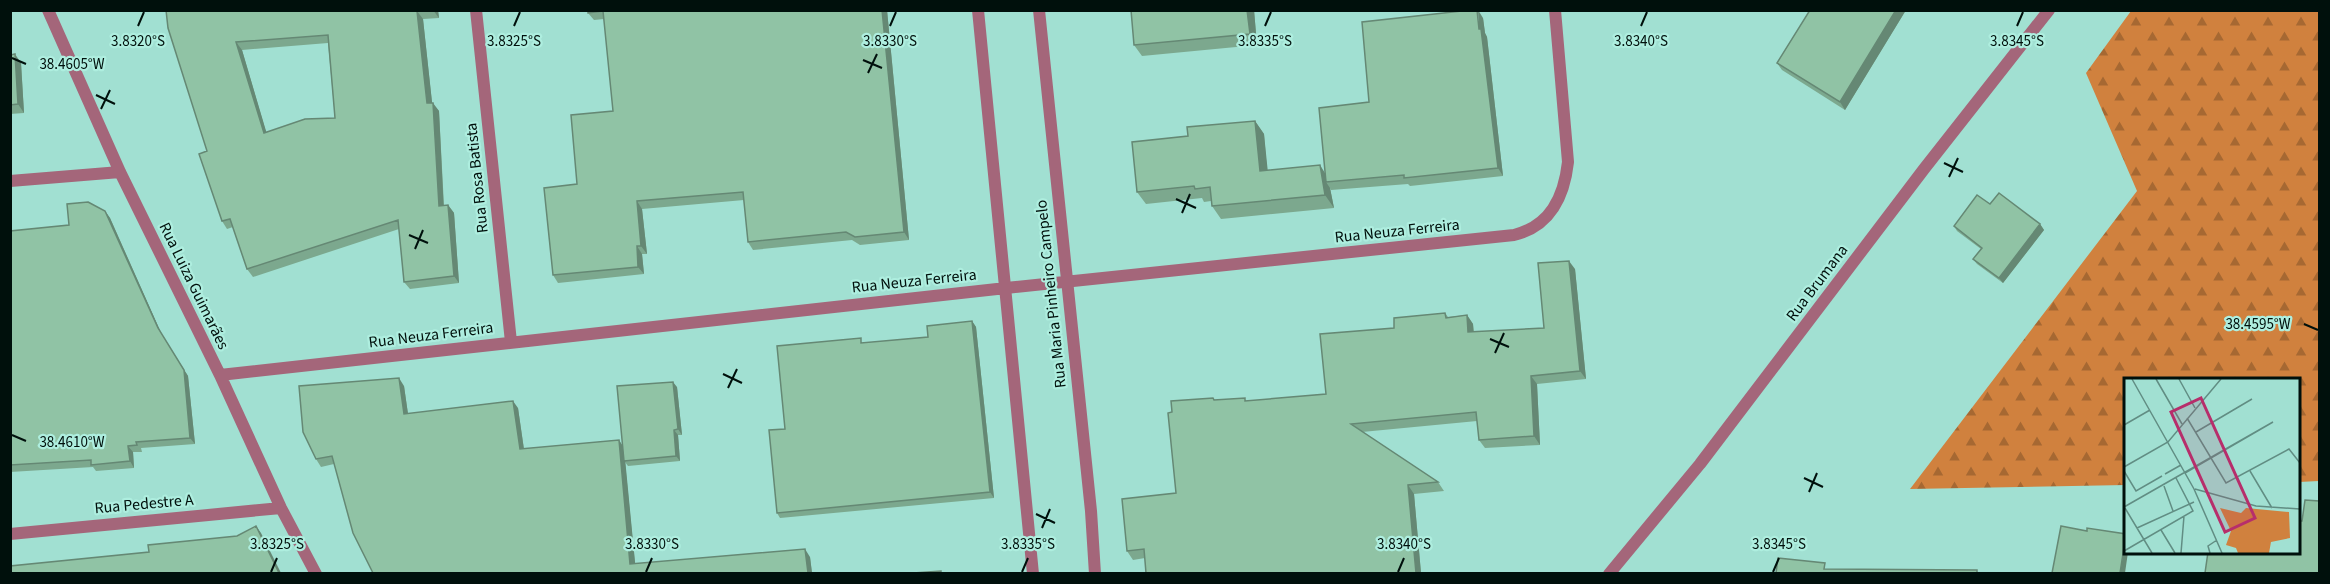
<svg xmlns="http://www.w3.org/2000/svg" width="2330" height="584" viewBox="0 0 2330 584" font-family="'Source Sans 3',sans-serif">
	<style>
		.forest { fill: url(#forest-firs) }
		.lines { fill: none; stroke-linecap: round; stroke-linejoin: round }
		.street { stroke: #a4667a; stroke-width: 12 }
		.wall { fill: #7ca88e; fill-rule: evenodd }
		.shaded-wall { fill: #658874 }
		.building { fill: #90c3a5; stroke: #658874; stroke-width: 1.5; fill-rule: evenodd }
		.ticks { fill: none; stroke: #00100c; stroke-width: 2 }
		.labels { text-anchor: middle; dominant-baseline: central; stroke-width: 4.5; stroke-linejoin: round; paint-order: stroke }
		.street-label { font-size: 16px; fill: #00100c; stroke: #aeeedf }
		.inset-road { fill: none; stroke: #618d83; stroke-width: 1.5 }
		.view { fill: #b72e6b; fill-opacity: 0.15; stroke: #b72e6b; stroke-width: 3 }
		.inset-edge { fill: none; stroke: #00100c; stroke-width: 3 }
		.ticks-label { font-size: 15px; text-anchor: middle; fill: #00100c; stroke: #aeeedf; stroke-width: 4.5; stroke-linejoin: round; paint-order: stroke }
	</style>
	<defs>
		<pattern id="forest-firs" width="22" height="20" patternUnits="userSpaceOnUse" patternTransform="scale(1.5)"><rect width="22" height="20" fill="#d0813e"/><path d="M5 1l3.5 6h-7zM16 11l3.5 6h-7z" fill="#a66832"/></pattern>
	</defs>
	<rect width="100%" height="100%" fill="#a1e0d2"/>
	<path class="forest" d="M2131 11H2319V481L2299 482 2298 380H2126V485L1910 489 2137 191 2086 73Z"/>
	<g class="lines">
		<path class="street" d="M48 10 120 172 220 375 281 508 316 574
			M476 10 511 342
			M978 10 1033 574
			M1039 10 1091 511 1095 574
			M10 181 120 172
			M220 375 1006 288 1514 235C1550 226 1564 198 1568 162L1555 10
			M10 534 281 508
			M1609 574 1700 464 1924 169 2049 10"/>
	</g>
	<path class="wall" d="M166 10H438L439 18 423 19 432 103 439 111 444 206 448 205 454 213 459 283 410 289 404 282 399 229 253 277 247 269 233 227 227 229 222 221 207 151ZM328 43 335 118 266 132 242 50Z
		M588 10H887L909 240 860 245 852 240 753 250 748 242 744 200 642 209 647 254H642L644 274 558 283 553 275 577 184 613 111 604 19 594 20 588 13Z
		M1131 10H1254L1257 45 1142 56 1134 45Z
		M1810 10H1906L1845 110 1782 70 1777 63Z
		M1483 18 1485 33 1487 37 1503 176 1410 186 1408 184 1331 190 1330 188 1334 208 1221 219 1212 206 1211 201 1204 202 1202 198 1146 204 1137 192 1188 136 1255 121 1264 134 1267 170 1325 173 1369 102Z
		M10 55 21 63 24 113 10 114Z
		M1990 204 2040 224 2044 230 2003 283 1977 264 1973 259 1981 249 1957 231 1954 226Z
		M105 211 110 218 162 335 188 376 195 444 141 448 142 452H133L134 468 96 471 93 467 10 472V231L69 225Z
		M1575 269 1586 379 1537 384 1540 445 1485 448 1479 440 1477 421 1362 432 1438 482 1444 491 1414 494 1421 573H1146L1145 558 1133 560 1127 551 1176 493 1213 398 1215 400 1247 401 1326 394 1394 328 1445 313 1448 317 1467 315 1473 324 1474 332 1544 328Z
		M972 321 976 327 994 498 780 518 777 513 785 429 864 343 928 337Z
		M404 386 408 414 518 408 524 449 619 440 623 447 677 387 682 435H678L680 461 628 466 625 462 635 564 810 557 812 573H373L334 464 321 467 316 459Z"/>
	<path class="shaded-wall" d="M433 10H438L439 18Z
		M882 10H887L909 240 904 232Z
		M1247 10H1254L1257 45 1250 34Z
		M1478 10 1483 18 1485 33 1487 37 1503 176 1498 168 1479 29Z
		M1896 10H1906L1845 110 1840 102Z
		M417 11 423 19 433 111 427 103Z
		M236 42 242 50 269 141 264 133Z
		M15 54 21 63 24 113 18 104Z
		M433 103 439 111 444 214 439 206Z
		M1255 121 1264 134 1269 183 1260 171Z
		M1320 165 1328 178 1326 182 1330 188 1334 208 1325 195Z
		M637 201 642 209 647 254 641 246Z
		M448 205 454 213 459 283 454 276Z
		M105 211 110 218 162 335 188 376 195 444 190 438 158 328Z
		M2040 224 2044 230 2003 283 1999 278Z
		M637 246 642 254 644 274 638 267Z
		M1569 261 1575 269 1586 379 1580 371Z
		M1467 315 1473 324 1474 341 1468 332Z
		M972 321 976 327 994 498 990 492Z
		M1531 376 1537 384 1540 445 1534 436Z
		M399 378 404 386 409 421 404 414Z
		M673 382 677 387 682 435 678 429Z
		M513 401 518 408 525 457 520 449Z
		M674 430 678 435 680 461 676 456Z
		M619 440 624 448 636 572 630 564Z
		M128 446 133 452 134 468 130 461Z
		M1408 485 1414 494 1421 573H1416Z
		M256 526 261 533 281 573H279Z
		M2126 537V552H2128L2125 573H2120Z
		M805 549 810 557 812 573H808Z"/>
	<path class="building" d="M166 10H426L417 11 427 103H433L439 206 448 205 454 276 404 282 398 220 247 269 230 219 222 221 199 154 207 151 168 28ZM328 35 335 118 305 119 264 133 236 42Z
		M588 10H882L904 232 855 237 846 232 748 242 743 192 637 201 641 246H637L638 267 553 275 544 188 577 184 571 115 613 111 603 11 588 13Z
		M1131 10H1247L1250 34 1134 45Z
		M1471 10H1477L1479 29H1481L1498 168 1404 178V175L1326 182 1319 108 1369 102 1362 22Z
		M1810 10H1896L1840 102 1777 63Z
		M15 54 18 104 10 105V55Z
		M1255 121 1260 171 1320 165 1325 195 1212 206 1210 187 1195 189 1194 186 1137 192 1132 142 1188 136 1187 127Z
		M1999 193 2040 224 1999 278 1973 259 1982 248 1954 226 1977 195 1990 204Z
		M88 202 105 211 158 328 184 370 190 438 136 442 137 445 128 446 130 461 91 465V460L10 465V231L69 225 67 204Z
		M1569 261 1580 371 1531 376 1534 436 1479 440 1476 412 1351 424 1438 482 1408 485 1416 573H1146L1144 549 1127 551 1122 499 1176 493 1168 413 1172 412 1171 401 1213 398 1214 400 1245 398V401L1326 394 1320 334 1394 328V318L1445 313 1446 318 1467 315 1468 332 1544 328 1538 263Z
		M972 321 990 492 777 513 769 430 785 429 777 346 861 338V343L928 337 927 326Z
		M399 378 404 414 513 401 520 449 619 440 630 564 805 549 808 573H373L353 533 332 456 316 459 303 432 299 386Z
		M673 382 678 429 674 430 676 456 624 461 617 386Z
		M2305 500 2319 501V573H2205L2208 552H2298V521H2302Z
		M256 526 279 573H10V566L149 552 148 545 237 536Z
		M2061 526 2087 531V528L2126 534 2120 573H2052Z
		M1778 558 1825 563 1824 569 1977 570V573H1776Z
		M941 571V573H913Z"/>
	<path class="ticks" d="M138 26 144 12M514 26 520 12M890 26 896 12M1265 26 1271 12M1641 26 1647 12M2017 26 2023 12M12 58 26 64M863 60 882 68M868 73 877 54M96 95 115 104M101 109 110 90M1944 163 1963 172M1949 177 1958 158M1176 199 1196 208M1182 213 1190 194M409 235 428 243M415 249 423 230M2304 324 2318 330M1490 339 1509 347M1495 353 1504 333M723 374 742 383M728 388 737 369M12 435 26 441M1804 478 1823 487M1809 492 1817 473M1036 514 1055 523M1042 528 1050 509M271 572 277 558M646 572 652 558M1022 572 1028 558M1398 572 1404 558M1773 572 1779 558"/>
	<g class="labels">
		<g class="street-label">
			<text transform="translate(477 178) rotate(-96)">Rua Rosa Batista</text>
			<text transform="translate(1397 231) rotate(-6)">Rua Neuza Ferreira</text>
			<text transform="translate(914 281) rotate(-6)">Rua Neuza Ferreira</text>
			<text transform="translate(1817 283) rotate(-53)">Rua Brumana</text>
			<text transform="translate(194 286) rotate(64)">Rua Luiza Guimarães</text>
			<text transform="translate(1051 294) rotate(-96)">Rua Maria Pinheiro Campelo</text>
			<text transform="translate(431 335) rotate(-7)">Rua Neuza Ferreira</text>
			<text transform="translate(144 504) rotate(-5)">Rua Pedestre A</text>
		</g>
	</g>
	<g transform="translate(2124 378)">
		<rect width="176" height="176" fill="#a1e0d2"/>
		<path d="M96 130 117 135 122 130 165 134 166 160 147 164 145 175H114L112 170 102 167 107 153Z" fill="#d0813e"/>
		<path class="inset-road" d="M8 1 70 111 98 175M32 1 58 46M55 1 71 30M63 40 102 105 165 71 176 85M0 47 26 32M72 54 128 21M0 89 44 64 97 1M0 93 12 113 38 98M126 93 148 130M41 96 57 87M40 108 49 133M71 111 132 128 176 131M0 129 149 44 61 95M1 130 28 175M13 150 70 124M37 152 51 175M0 173 69 133 52 100M57 175 60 138M86 175 84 168 93 162"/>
		<path class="view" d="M77 20 131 140 101 154 47 34Z"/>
		<rect width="176" height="176" class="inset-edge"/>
	</g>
	<g class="ticks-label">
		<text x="514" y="46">3.8325°S</text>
		<text x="890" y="46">3.8330°S</text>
		<text x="1265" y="46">3.8335°S</text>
		<text x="1641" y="46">3.8340°S</text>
		<text x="2017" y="46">3.8345°S</text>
		<text x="138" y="46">3.8320°S</text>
		<text x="72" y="69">38.4605°W</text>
		<text x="2258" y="329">38.4595°W</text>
		<text x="72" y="447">38.4610°W</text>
		<text x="277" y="549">3.8325°S</text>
		<text x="652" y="549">3.8330°S</text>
		<text x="1028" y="549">3.8335°S</text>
		<text x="1404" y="549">3.8340°S</text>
		<text x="1779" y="549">3.8345°S</text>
	</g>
	<rect width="2330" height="584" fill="none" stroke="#00100c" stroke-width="24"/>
</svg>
